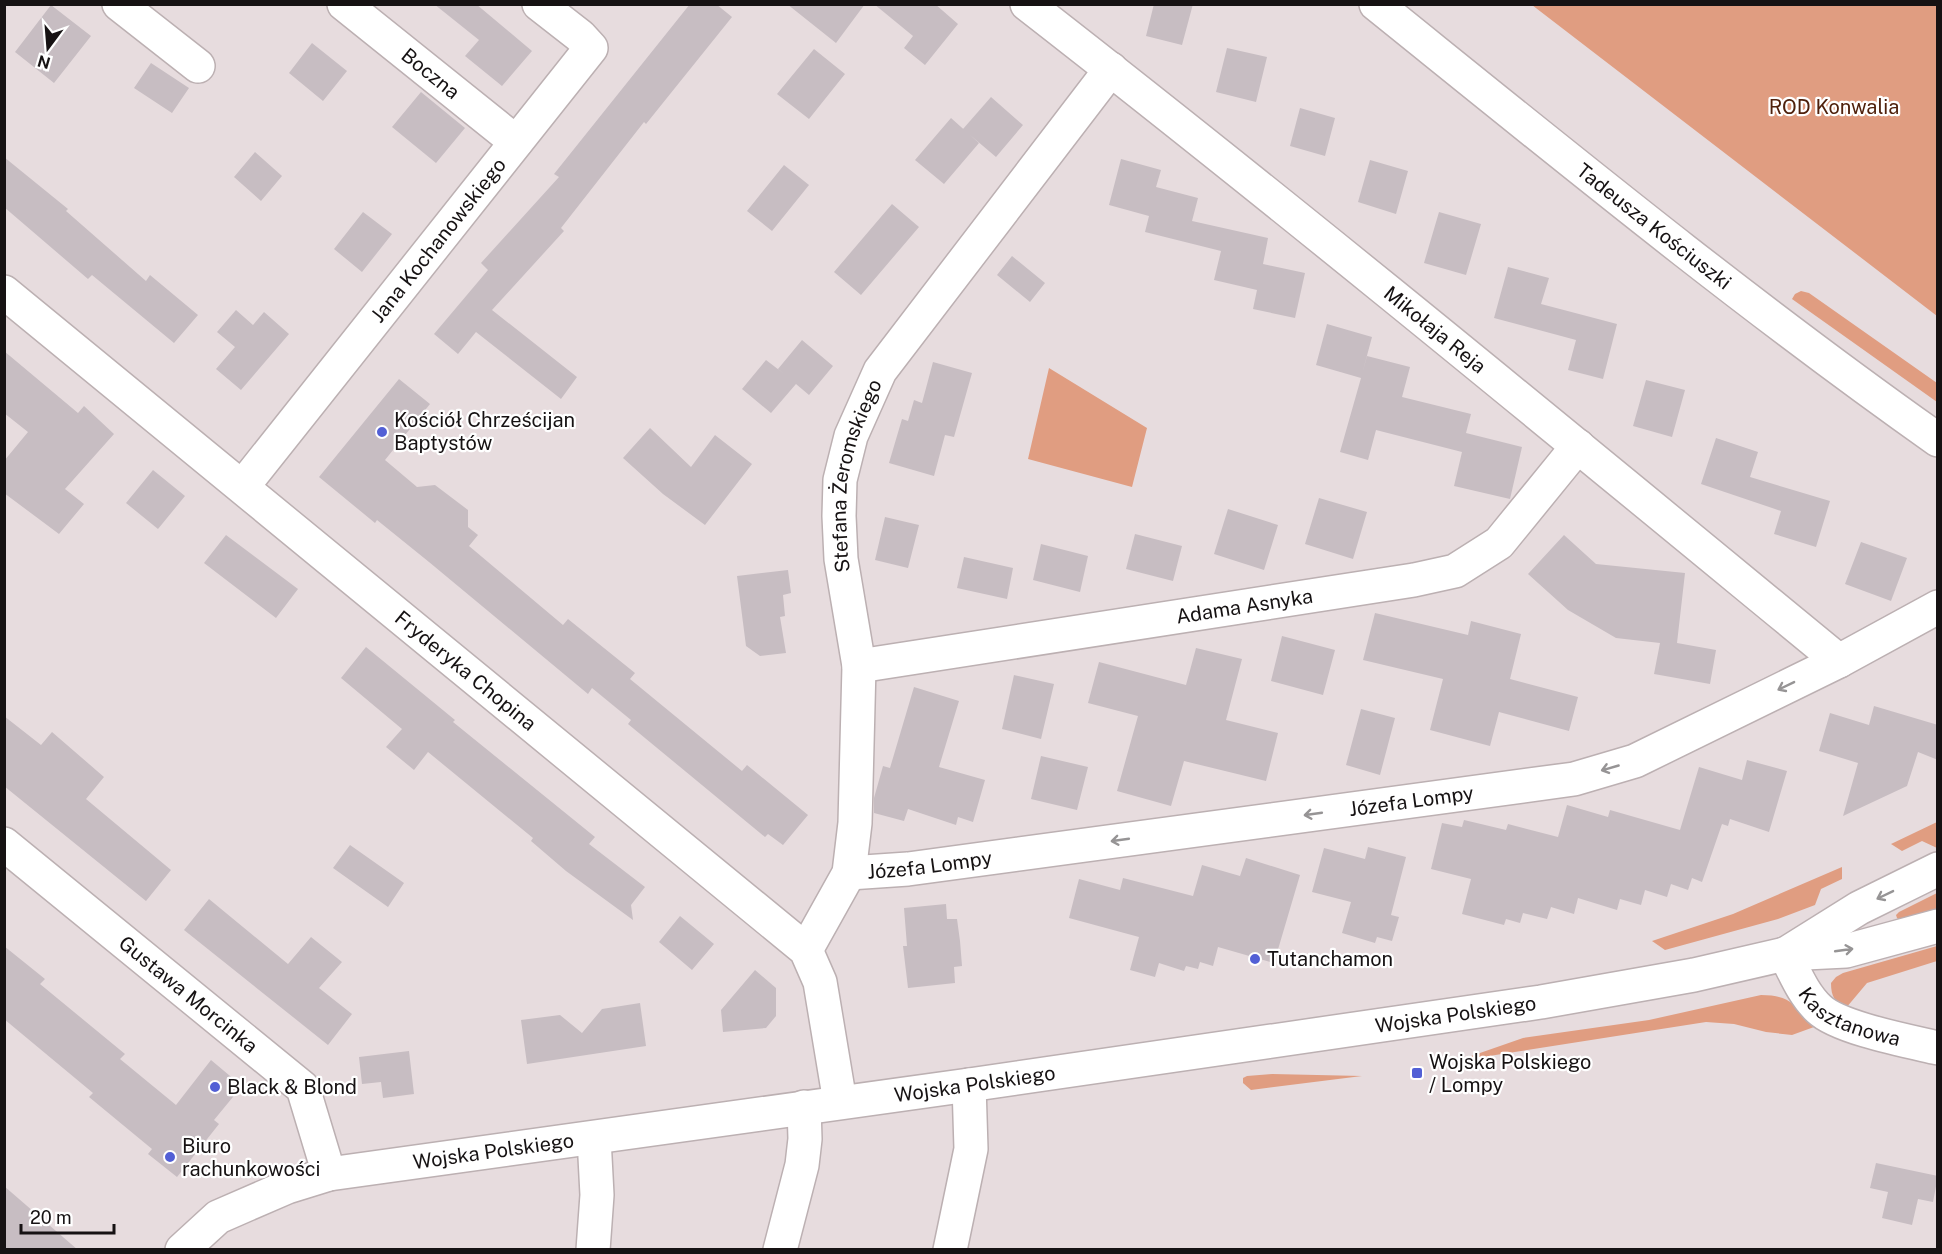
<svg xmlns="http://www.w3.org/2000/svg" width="1942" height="1254" viewBox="0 0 1942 1254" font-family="'Public Sans',sans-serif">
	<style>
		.green { fill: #e09d81 }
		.building { fill: #c7bdc2 }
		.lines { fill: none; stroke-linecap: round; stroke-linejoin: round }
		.minor-casing { stroke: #bcb0b2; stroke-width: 36 }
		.minor { stroke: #fff; stroke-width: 33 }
		.oneway { stroke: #969495 }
		.poi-dot { fill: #525fd5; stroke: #fff; stroke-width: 2 }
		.labels { text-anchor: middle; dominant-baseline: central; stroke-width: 4.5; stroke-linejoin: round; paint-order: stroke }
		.street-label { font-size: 20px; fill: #161213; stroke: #fff }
		.park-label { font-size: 20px; fill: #4f210c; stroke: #fff }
		.poi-label { font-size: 20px; fill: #161213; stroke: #fff; text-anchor: start }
	</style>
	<rect width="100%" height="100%" fill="#e7dcde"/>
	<path class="green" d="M1532 5H1937V316Z
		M1801 291 1809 293 1937 383V402L1792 299 1795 294Z
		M1049 368 1147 428 1132 487 1028 459Z
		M1937 822V848L1922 841 1902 851 1891 844Z
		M1842 867V879L1821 889 1815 905 1778 919 1665 950 1652 941 1733 914Z
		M1937 893V909L1899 920 1897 918 1896 915 1899 912Z
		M1937 946V961L1867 983 1846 1008C1835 1002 1831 997 1831 983L1836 977 1843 973Z
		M1761 995C1791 995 1796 1006 1814 1027L1792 1035 1766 1032 1734 1024 1706 1022 1457 1061 1523 1038 1649 1020Z
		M1272 1074 1362 1076 1251 1090 1243 1083V1078L1247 1076Z"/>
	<path class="building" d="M434 4H476L532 51 502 86 465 56 479 40Z
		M690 4H716L732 17 646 124 644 122 561 228 564 231 492 310 577 377 561 399 476 332 458 354 434 334 488 270 481 263 559 177 554 174Z
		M787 4H865L836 43Z
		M874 4H935L958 24 925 65 904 48 913 36Z
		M1154 4H1193L1182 45 1146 36Z
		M51 5 91 36 54 83 15 52Z
		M312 43 347 71 323 101 289 73Z
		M1227 48 1267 57 1256 102 1216 92Z
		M814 49 845 74 809 119 777 94Z
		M151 63 189 88 172 113 134 88Z
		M421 92 465 128 436 163 392 127Z
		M991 97 1023 125 996 157 963 129Z
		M1300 108 1335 118 1325 156 1290 146Z
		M951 118 979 143 944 184 915 160Z
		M255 152 282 176 261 201 234 177Z
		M4 157 68 209 66 211 146 281 150 275 198 315 174 343 92 275 88 279 4 207Z
		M1121 159 1161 170 1156 187 1198 198 1192 221 1268 238 1263 264 1305 273 1295 318 1253 309 1257 290 1214 280 1221 251 1145 232 1149 216 1109 205Z
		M1370 160 1408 171 1396 214 1358 202Z
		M784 165 809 185 772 231 747 211Z
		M892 204 919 227 861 295 834 272Z
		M363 212 392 234 362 272 334 249Z
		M1439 212 1481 224 1466 275 1424 263Z
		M1012 256 1045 283 1030 302 997 275Z
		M1508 267 1549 278 1541 304 1617 324 1603 379 1568 370 1576 340 1494 318Z
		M236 310 253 325 264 312 289 334 241 390 216 369 235 347 217 332Z
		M1327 324 1372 337 1362 374 1367 356 1410 367 1402 397 1471 414 1466 433 1522 447 1510 499 1454 486 1462 452 1376 430 1368 460 1340 452 1361 378 1316 365Z
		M802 340 833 366 809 395 796 384 771 413 742 389 766 360 783 373 778 369Z
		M4 351 78 413 84 406 114 434 65 489 84 504 59 534 4 493V461L28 432 4 413Z
		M933 362 972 373 954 437 945 435 934 476 889 463 902 419 908 421 914 400 922 403Z
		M399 379 430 404 385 460 417 487 435 485 468 510V527L478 535 469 546 563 625 568 619 635 673 630 679 742 771 747 765 808 815 783 845 768 834 765 837 628 724 631 720 592 688 588 694 429 562 377 520 375 523 319 477Z
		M1646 380 1685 390 1672 437 1633 426Z
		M650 428 691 467 715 435 752 464 705 525 663 494 623 458Z
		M1716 438 1758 452 1750 477 1830 501 1816 547 1774 534 1781 511 1701 484Z
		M153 470 185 496 158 529 126 503Z
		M1319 498 1367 512 1353 559 1305 544Z
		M1228 509 1278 525 1264 570 1214 554Z
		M885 517 919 525 908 568 875 560Z
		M1135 534 1182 546 1173 581 1126 569Z
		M226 535 298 589 276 618 204 563Z
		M1564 535 1596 564 1685 573 1677 643 1716 650 1710 684 1654 674 1660 643 1616 638 1568 610 1528 574Z
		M1861 542 1907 558 1891 601 1845 584Z
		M1041 544 1088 556 1080 592 1033 580Z
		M964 557 1013 568 1007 599 957 588Z
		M788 570 791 593 783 595 785 616 780 617 786 653 760 656 746 646 737 576Z
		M1375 613 1468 635 1471 621 1521 634 1510 679 1578 697 1569 731 1499 712 1490 746 1430 730 1443 679 1363 660Z
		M1282 636 1335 650 1323 695 1271 681Z
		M366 647 455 720 453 722 595 837 589 844 645 887 631 905 633 920 566 871 531 841 533 838 428 752 414 770 386 747 402 729 341 678Z
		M1196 648 1242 659 1226 720 1278 733 1266 781 1184 761 1171 806 1117 791 1138 716 1088 703 1099 662 1186 685Z
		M1014 675 1054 684 1041 739 1002 729Z
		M914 687 959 701 939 767 985 780 973 822 958 817 956 825 908 809 904 821 874 813V798L883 766 890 768Z
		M1874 706 1938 725V760L1918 752 1907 786 1843 816 1858 763 1819 751 1830 713 1869 725Z
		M1361 709 1395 718 1380 775 1346 765Z
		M4 716 41 745 52 732 104 777 86 799 171 870 146 901 4 786Z
		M1041 756 1088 767 1077 810 1031 799Z
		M1747 760 1787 771 1769 832 1730 819 1728 826 1722 824 1702 882 1692 878 1688 890 1671 884 1667 897 1645 890 1641 905 1620 899 1617 910 1578 898 1574 914 1551 907 1547 919 1523 913 1520 923 1506 919 1504 925 1462 914 1471 879 1431 869 1442 823 1462 827 1464 820 1506 830 1508 824 1558 837 1567 805 1608 817 1610 810 1680 830 1699 767 1742 780Z
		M350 845 404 883 388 907 333 868Z
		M1368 847 1406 857 1391 915 1399 917 1392 941 1377 937 1375 943 1342 933 1351 902 1312 892 1324 848 1365 859Z
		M1246 858 1300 875 1274 963 1218 947 1213 966 1200 962 1198 969 1186 966 1184 971 1159 963 1155 977 1130 970 1139 937 1069 918 1079 879 1120 890 1123 878 1193 896 1202 865 1240 876Z
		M209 899 288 964 311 937 342 962 319 988 352 1014 328 1045 184 930Z
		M946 904 947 919H957L960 941 962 966 954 967 955 983 908 988 903 946H907L904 908Z
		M680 916 714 944 692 970 659 942Z
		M4 946 45 979 40 984 125 1054 120 1059 176 1105 211 1060 242 1086 214 1120 219 1124 177 1177 148 1154 152 1149 89 1097 93 1093 4 1019Z
		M755 970 776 988V1016L766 1028 723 1032 721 1010Z
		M640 1003 646 1046 527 1064 521 1020 560 1015 582 1033 602 1009Z
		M409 1051 414 1094 383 1098 381 1082 362 1084 359 1057Z
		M1876 1163 1938 1176 1933 1202 1918 1199 1912 1225 1882 1218 1888 1192 1870 1188Z
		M4 1186 78 1250H4Z"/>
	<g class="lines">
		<defs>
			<g id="minor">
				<path d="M119 4 198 66"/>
				<path id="s1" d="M344 4 516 142"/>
				<path id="s2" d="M1027 4C1302 218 1570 440 1839 661"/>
				<path id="s3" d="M1376 4C1561 153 1744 303 1938 440"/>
				<path id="s4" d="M4 292 806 950 820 982 840 1102"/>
				<path id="s5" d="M243 486 591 48 580 36 539 4"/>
				<path id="s6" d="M859 666 1414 580 1455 571 1499 543 1578 446"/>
				<path id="s7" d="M4 844 303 1088 329 1174"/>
				<path id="s8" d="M849 873 908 869 1574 779 1635 761 1839 661 1938 607"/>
				<path id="s9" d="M806 950 849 873 855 823 859 666 841 559 839 516 840 480 851 436 880 371 1111 69"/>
				<path d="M1787 953 1859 908 1938 869"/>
				<path id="s10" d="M1785 954C1795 973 1803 994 1819 1009 1839 1028 1908 1041 1938 1048"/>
				<path id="s11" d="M182 1250 218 1217 287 1187 329 1174 969 1085 1541 1002 1694 975 1785 954 1846 951 1938 926"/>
				<path d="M593 1250 597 1195 594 1138"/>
				<path d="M780 1250 802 1165 805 1139 804 1107"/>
				<path d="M950 1250 971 1149 969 1085"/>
			</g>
		</defs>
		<use href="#minor" class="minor-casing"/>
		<use href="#minor" class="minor"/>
	</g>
	<defs><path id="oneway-shaft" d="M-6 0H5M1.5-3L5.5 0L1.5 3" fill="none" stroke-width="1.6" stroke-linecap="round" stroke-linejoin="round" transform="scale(1.5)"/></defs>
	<g class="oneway">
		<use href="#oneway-shaft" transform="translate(1786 686) rotate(154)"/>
		<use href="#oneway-shaft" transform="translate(1610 768) rotate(164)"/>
		<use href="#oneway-shaft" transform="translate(1313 814) rotate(172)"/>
		<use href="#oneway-shaft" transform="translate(1120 840) rotate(172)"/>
		<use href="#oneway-shaft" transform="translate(1885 895) rotate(154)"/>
		<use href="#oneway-shaft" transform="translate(1844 950) rotate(-8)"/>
	</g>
	<g class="poi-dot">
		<circle cx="382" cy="432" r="6"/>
		<circle cx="1255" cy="959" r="6"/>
		<rect x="1411" y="1067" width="12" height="12" rx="3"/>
		<circle cx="215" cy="1087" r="6"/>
		<circle cx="170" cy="1157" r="6"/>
	</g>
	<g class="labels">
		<g class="street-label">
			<text stroke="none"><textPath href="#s1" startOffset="111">Boczna</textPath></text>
			<text stroke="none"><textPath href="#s3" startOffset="356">Tadeusza Kościuszki</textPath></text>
			<text stroke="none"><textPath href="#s5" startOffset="314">Jana Kochanowskiego</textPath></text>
			<text stroke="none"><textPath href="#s2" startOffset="522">Mikołaja Reja</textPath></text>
			<text stroke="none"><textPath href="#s9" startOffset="490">Stefana Żeromskiego</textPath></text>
			<text stroke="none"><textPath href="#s6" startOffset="390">Adama Asnyka</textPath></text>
			<text stroke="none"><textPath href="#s4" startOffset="597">Fryderyka Chopina</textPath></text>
			<text stroke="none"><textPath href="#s8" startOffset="567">Józefa Lompy</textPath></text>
			<text stroke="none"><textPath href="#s8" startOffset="81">Józefa Lompy</textPath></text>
			<text stroke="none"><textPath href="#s7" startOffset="238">Gustawa Morcinka</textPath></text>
			<text stroke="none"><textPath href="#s10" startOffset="96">Kasztanowa</textPath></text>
			<text stroke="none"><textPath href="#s11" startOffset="1306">Wojska Polskiego</textPath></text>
			<text stroke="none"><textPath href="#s11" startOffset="820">Wojska Polskiego</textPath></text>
			<text stroke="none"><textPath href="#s11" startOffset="334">Wojska Polskiego</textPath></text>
		</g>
		<g class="park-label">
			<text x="1834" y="107">ROD Konwalia</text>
		</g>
		<g class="poi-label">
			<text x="394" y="420">Kościół Chrześcijan<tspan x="394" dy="23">Baptystów</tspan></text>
			<text x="1267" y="959">Tutanchamon</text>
			<text x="1429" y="1062">Wojska Polskiego<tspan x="1429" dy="23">/ Lompy</tspan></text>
			<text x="227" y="1087">Black &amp; Blond</text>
			<text x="182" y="1146">Biuro<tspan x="182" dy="23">rachunkowości</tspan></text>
		</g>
	</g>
	<rect width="1942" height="1254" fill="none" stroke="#161213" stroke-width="12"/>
	<g transform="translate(48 48) rotate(196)" stroke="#ffffff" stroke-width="4.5" paint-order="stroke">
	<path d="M0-4.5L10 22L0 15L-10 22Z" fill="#161213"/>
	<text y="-9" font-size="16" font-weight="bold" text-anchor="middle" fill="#161213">N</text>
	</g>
	<path d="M21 1224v9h93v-9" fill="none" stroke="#161213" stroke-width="3"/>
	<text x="30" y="1224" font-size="18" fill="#161213" stroke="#ffffff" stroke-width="4.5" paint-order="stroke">20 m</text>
</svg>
